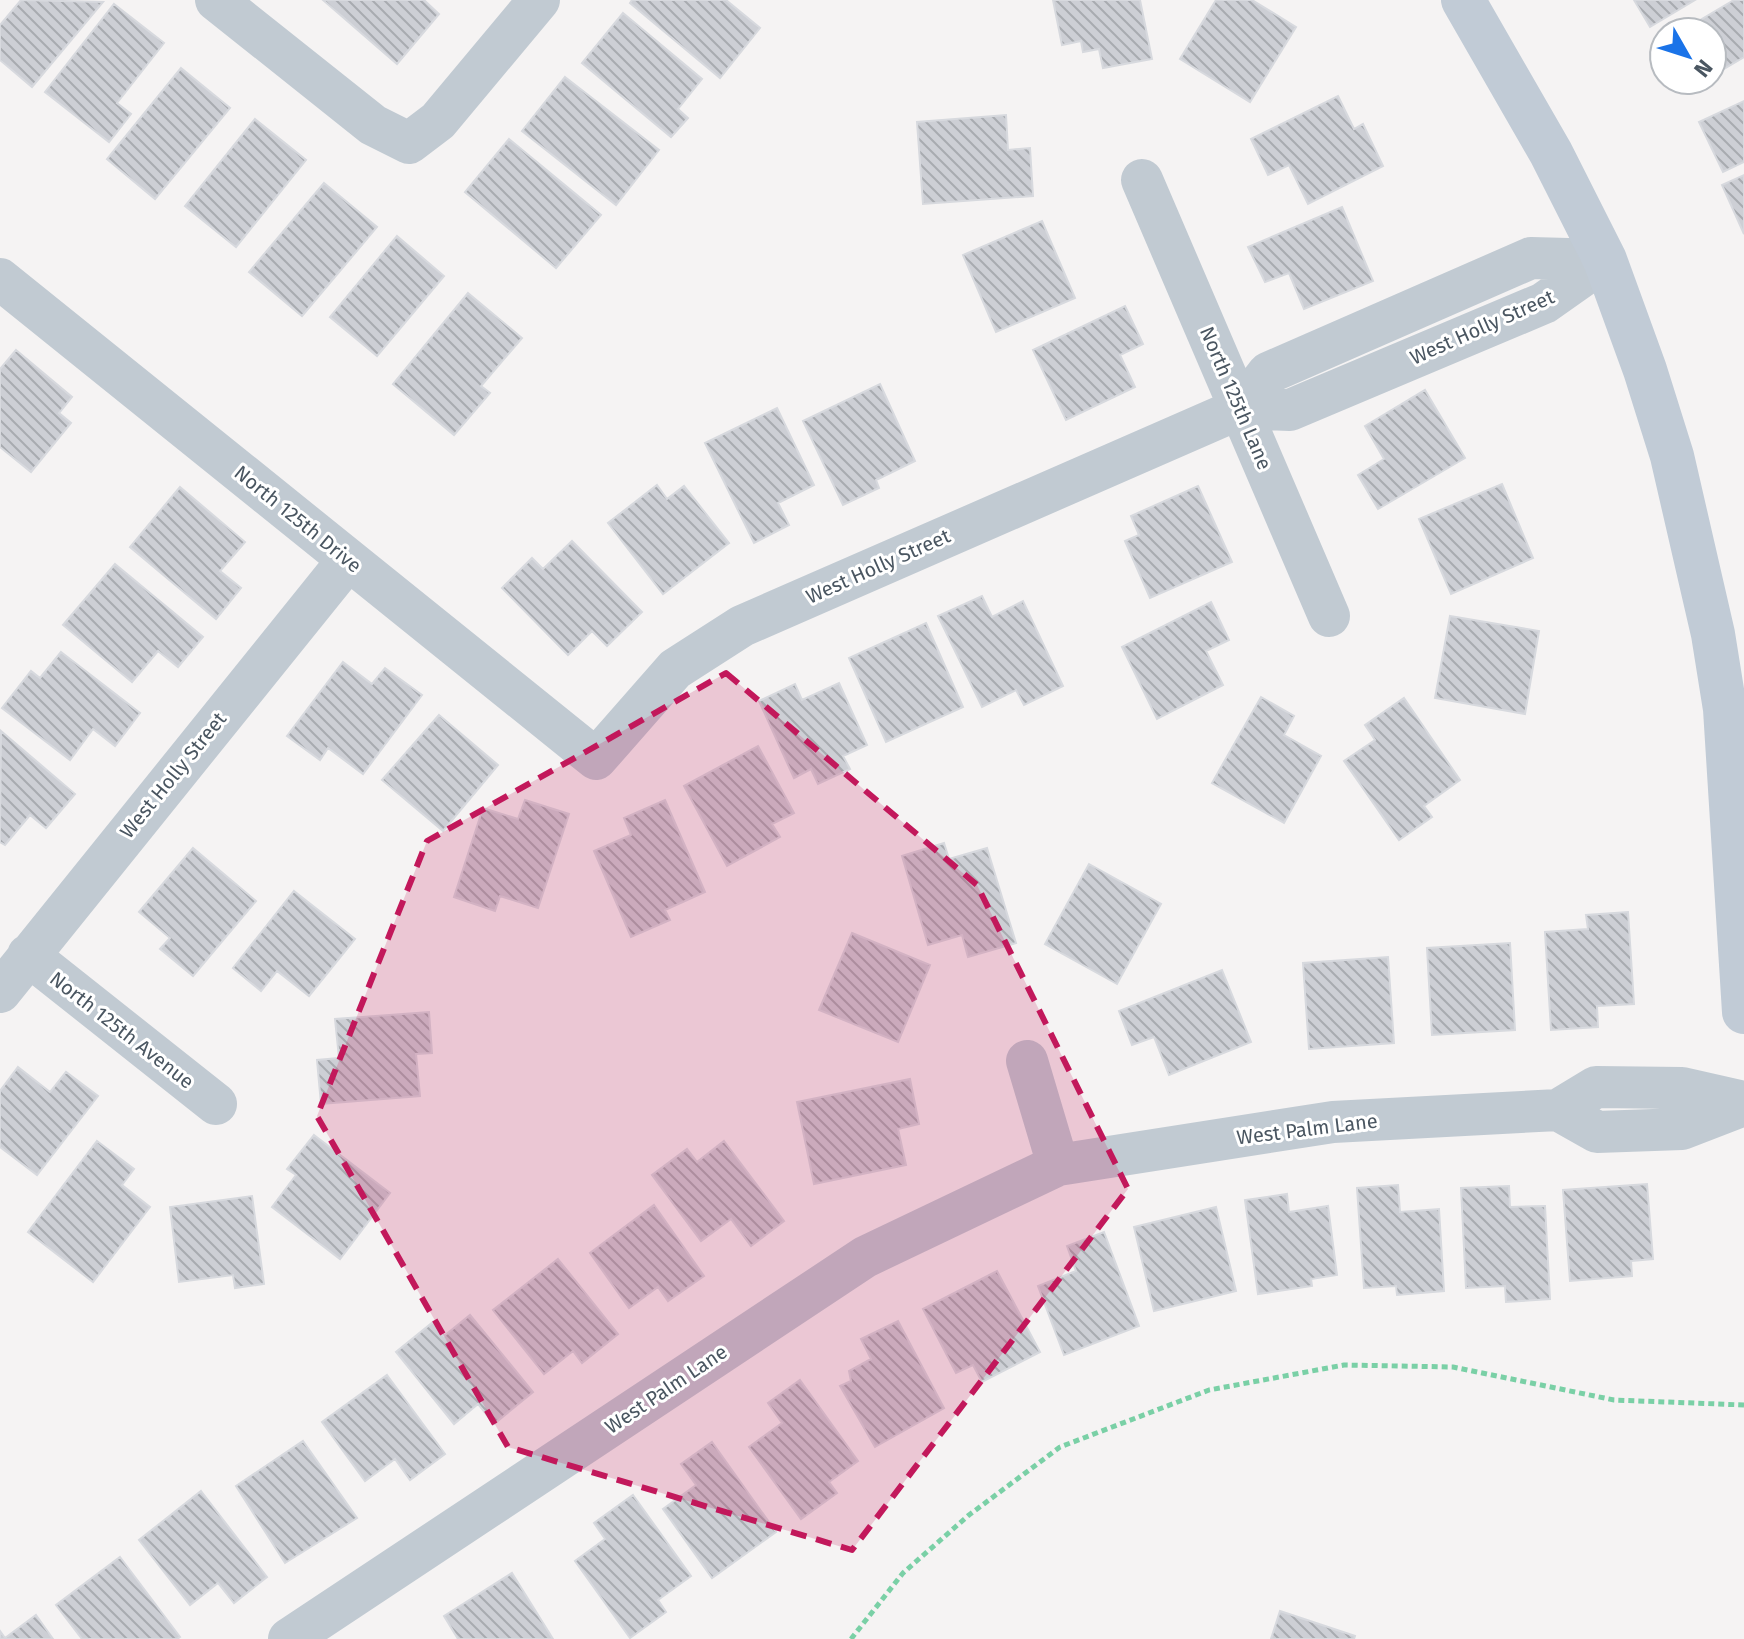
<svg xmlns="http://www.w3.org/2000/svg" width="1744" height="1639" viewBox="0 0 1744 1639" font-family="'Fira Sans',sans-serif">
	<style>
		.building { fill: url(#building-back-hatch); stroke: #d7d9de; stroke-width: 2 }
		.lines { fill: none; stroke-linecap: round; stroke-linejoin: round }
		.path { stroke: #7ad0a6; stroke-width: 5; stroke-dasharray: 6 4; stroke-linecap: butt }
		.street { stroke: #c1cad2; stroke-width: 42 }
		.secondary { stroke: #c1cbd6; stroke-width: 44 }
		.marked { fill: #c2185b; fill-opacity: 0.2; stroke: #c2185b; stroke-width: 6; stroke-dasharray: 16 10; stroke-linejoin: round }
		.labels { text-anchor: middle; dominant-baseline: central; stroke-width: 6; stroke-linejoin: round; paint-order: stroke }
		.street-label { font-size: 20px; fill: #4a5661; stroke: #fff }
	</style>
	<defs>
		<pattern id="building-back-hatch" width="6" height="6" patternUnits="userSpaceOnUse" patternTransform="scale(2)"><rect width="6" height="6" fill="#cdcfd5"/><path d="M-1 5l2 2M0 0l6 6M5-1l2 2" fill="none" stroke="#a8abb0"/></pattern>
	</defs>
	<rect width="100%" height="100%" fill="#f5f3f3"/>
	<path class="building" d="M21 0 103 2 32 87 0 60V25Z
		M323 0H424L439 14 397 64Z
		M632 0H726L760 28 720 78 630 3Z
		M1053 0H1140L1152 59 1103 68 1099 49 1083 52 1081 41 1062 45Z
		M1216 0H1252L1296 27 1250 102 1180 59Z
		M1634 0H1695L1650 27Z
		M1734 0H1744V57L1712 76V32H1680Z
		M114 4 164 43 117 103 131 114 109 142 45 92Z
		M623 13 702 79 678 109 688 118 671 137 582 63Z
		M181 68 230 108 155 199 107 159Z
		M565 77 659 150 616 205 522 131Z
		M1338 96 1354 129 1363 124 1383 166 1308 204 1289 165 1268 175 1251 139Z
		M1744 101V162L1723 172 1699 122Z
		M1006 115 1008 150 1030 148 1033 196 923 204 917 122Z
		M255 119 306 160 236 247 185 206Z
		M509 139 601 215 556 268 465 192Z
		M1744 175V234L1722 185Z
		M324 183 377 227 302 316 249 272Z
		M1342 207 1373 281 1304 309 1289 273 1265 282 1248 247Z
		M1042 221 1075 298 996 332 963 255Z
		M397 236 444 276 377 356 330 317Z
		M468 293 522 338 481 386 490 393 454 435 393 384Z
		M1125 306 1143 344 1120 355 1135 387 1066 420 1033 350Z
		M16 350 72 397 59 413 71 423 31 472 0 447V369Z
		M880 384 915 461 876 480 879 488 843 505 803 421Z
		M1425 390 1465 458 1378 509 1358 475 1384 459 1365 426Z
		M777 408 814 485 778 503 789 525 754 543 705 443Z
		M1502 484 1533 558 1451 594 1419 519Z
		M657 485 667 499 684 486 729 543 663 594 608 523Z
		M1198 486 1232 562 1150 598 1125 541 1139 535 1131 516Z
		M180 487 245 542 220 571 241 588 216 619 130 547Z
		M572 541 642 612 607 646 592 631 568 655 502 588 532 558 543 569Z
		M115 564 203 637 178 667 158 651 132 682 63 625Z
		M982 596 992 617 1023 601 1063 686 1024 705 1016 690 982 707 938 616Z
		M1211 602 1229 640 1206 651 1223 685 1157 719 1122 647Z
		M1450 616 1539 631 1525 714 1435 698Z
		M926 623 963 707 886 742 849 658Z
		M61 652 140 713 115 746 93 729 70 760 2 708 31 671 40 678Z
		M343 662 372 684 385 668 422 695 363 774 328 748 320 760 287 736Z
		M839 683 867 745 843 756 850 769 818 784 811 769 794 778 759 701 795 684 802 700Z
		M1261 697 1294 716 1284 735 1321 756 1284 823 1212 783Z
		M1404 698 1460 780 1424 806 1432 817 1399 840 1344 761 1375 740 1365 725Z
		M439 715 498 765 443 831 382 780Z
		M1 731 75 794 46 828 30 815 5 845 0 842Z
		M758 746 794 813 772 824 780 837 727 866 684 786Z
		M525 800 569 814 538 908 500 896 495 911 454 897 483 808 518 819Z
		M665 800 705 892 665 910 670 920 631 937 594 851 631 835 624 818Z
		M944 843 949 859 987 848 1016 943 968 957 962 935 928 945 902 856Z
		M193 848 256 901 193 976 160 949 170 938 139 912Z
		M1089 864 1161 904 1117 984 1045 944Z
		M294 891 355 939 309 996 277 971 261 991 233 968Z
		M1628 912 1634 1004 1597 1006 1598 1027 1551 1030 1545 932 1588 929 1586 915Z
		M852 933 930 965 898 1042 819 1010Z
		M1510 943 1515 1030 1432 1035 1427 948Z
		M1388 957 1394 1043 1309 1049 1303 963Z
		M1222 970 1251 1042 1169 1075 1154 1037 1132 1045 1119 1011Z
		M429 1012 432 1053 416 1054 420 1096 321 1104 317 1060 339 1058 335 1019Z
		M18 1067 50 1092 66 1072 98 1096 37 1175 0 1147V1091Z
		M910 1079 919 1124 898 1129 906 1165 814 1184 797 1102Z
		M314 1135 390 1193 340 1259 272 1207 296 1175 287 1169Z
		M97 1141 134 1169 122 1185 150 1207 93 1282 28 1232Z
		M724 1141 784 1221 751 1246 731 1219 701 1241 652 1175 687 1149 697 1162Z
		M1647 1184 1653 1259 1631 1261 1632 1276 1570 1281 1563 1190Z
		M1398 1185 1400 1212 1439 1209 1444 1291 1397 1295 1396 1286 1364 1288 1357 1188Z
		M1509 1186 1510 1207 1545 1206 1550 1299 1506 1302 1505 1286 1466 1288 1461 1188Z
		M1287 1194 1289 1212 1328 1206 1337 1275 1311 1279 1312 1286 1258 1294 1245 1200Z
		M252 1196 264 1284 235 1288 233 1275 179 1282 170 1207Z
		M654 1205 704 1276 668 1301 658 1287 629 1308 590 1253Z
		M1216 1207 1236 1291 1154 1311 1134 1227Z
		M1104 1232 1139 1326 1064 1355 1038 1286 1076 1271 1067 1246Z
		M558 1259 618 1334 582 1363 573 1351 544 1374 493 1310Z
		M997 1271 1040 1352 982 1382 973 1365 956 1373 923 1309Z
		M470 1315 533 1392 494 1424 478 1404 454 1424 396 1352 433 1322 444 1336Z
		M898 1321 944 1408 875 1447 840 1386 851 1381 849 1371 871 1359 861 1339Z
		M387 1375 445 1454 410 1480 395 1459 365 1481 322 1422Z
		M800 1380 858 1461 829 1482 837 1493 801 1519 749 1447 782 1423 768 1403Z
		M303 1441 357 1518 285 1563 236 1486Z
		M712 1442 776 1532 712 1578 663 1509 696 1485 681 1464Z
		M201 1491 267 1577 234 1603 218 1583 190 1605 139 1540Z
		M633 1495 691 1576 658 1600 666 1612 630 1638 575 1561 605 1539 594 1523Z
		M120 1557 180 1637 177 1639H82L56 1605Z
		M512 1573 553 1639H458L444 1616Z
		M1280 1611 1355 1636 1354 1639H1271Z
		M36 1615 53 1639H0V1631L5 1638Z"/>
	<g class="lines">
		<path class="path" d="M851 1639 903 1573 969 1515 1060 1447 1209 1390 1344 1365 1453 1367 1614 1400 1744 1405"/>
		<path class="street" d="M216 0 373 125 409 143 438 121 539 0
			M1142 180 1329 616
			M0 279 596 759 675 669 742 626 1241 408 1290 410 1544 303 1605 260
			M1241 408 1268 373 1531 258 1605 260
			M28 955 216 1104
			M0 992 348 560
			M1027 1061 1058 1165
			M1558 1110 1597 1132 1682 1129 1744 1105
			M289 1639 865 1257 1058 1165 1333 1122 1558 1110 1596 1087 1682 1088 1744 1102"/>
		<path class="secondary" d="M1463 0 1551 153 1605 260 1645 370 1672 456 1713 634 1725 709 1744 1012"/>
	</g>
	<path class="marked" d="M726 673 977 885 1128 1189 852 1550 508 1447 317 1116 427 841Z"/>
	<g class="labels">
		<g class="street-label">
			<text transform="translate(1482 327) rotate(-24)">West Holly Street</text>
			<text transform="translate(1236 398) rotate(67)">North 125th Lane</text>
			<text transform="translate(298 519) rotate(39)">North 125th Drive</text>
			<text transform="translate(878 566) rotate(-24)">West Holly Street</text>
			<text transform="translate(173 775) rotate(-51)">West Holly Street</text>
			<text transform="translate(122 1030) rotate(38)">North 125th Avenue</text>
			<text transform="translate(1307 1129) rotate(-7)">West Palm Lane</text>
			<text transform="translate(666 1389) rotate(-34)">West Palm Lane</text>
		</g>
	</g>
	<g transform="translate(1688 56) rotate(129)"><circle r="38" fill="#ffffff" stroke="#b7bbc0" stroke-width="2"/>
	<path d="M0-6L14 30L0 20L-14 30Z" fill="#1a73e8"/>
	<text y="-12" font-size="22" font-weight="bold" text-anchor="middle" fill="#4a5661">N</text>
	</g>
</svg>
